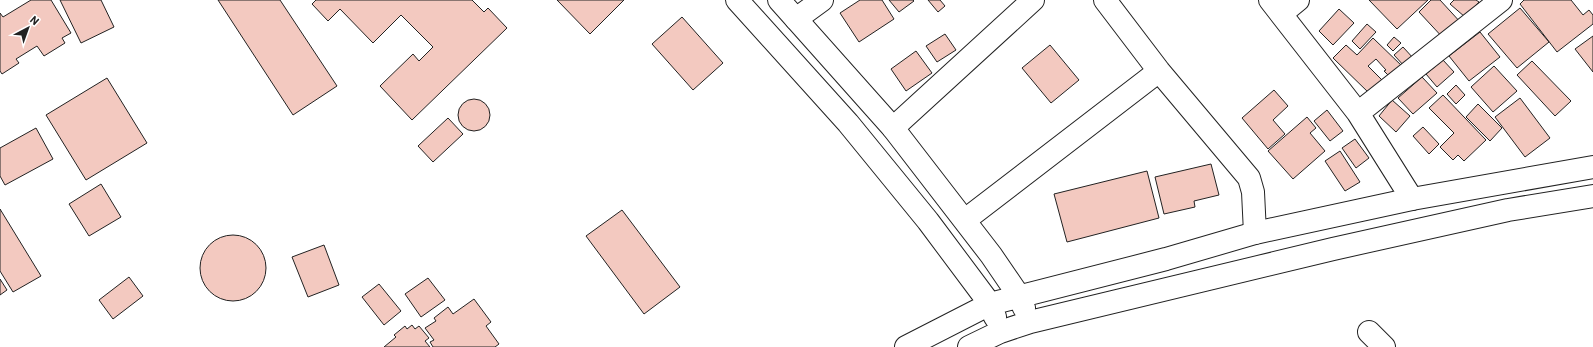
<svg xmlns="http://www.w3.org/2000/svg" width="1593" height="347" viewBox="0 0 1593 347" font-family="Barlow,sans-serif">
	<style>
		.building { fill: #f3c9c0; stroke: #222 }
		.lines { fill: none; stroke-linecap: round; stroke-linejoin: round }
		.minor-casing { stroke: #222; stroke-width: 24 }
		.major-casing { stroke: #222; stroke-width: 24 }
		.minor { stroke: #fff; stroke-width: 22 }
		.major { stroke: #fff; stroke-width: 22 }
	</style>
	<rect width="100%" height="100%" fill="#fff"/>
	<path class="building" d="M31 0H51L71 33 62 38 65 43 44 56 37 46 16 59 19 63 2 74 0 71V13L3 17Z
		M60 0H101L114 27 81 43Z
		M218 0H280L337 86 293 115Z
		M316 0H472L484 12 488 8 507 28 412 120 380 86 413 54 419 61 433 47 401 15 373 43 340 9 328 21 312 4Z
		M557 0H624L590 34Z
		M860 0H882L894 19 859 42 840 13Z
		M889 0H913L914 1 899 12Z
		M928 0H940L945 6 938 12Z
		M1369 0H1428L1397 29Z
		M1431 0H1440L1462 24 1445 40 1419 12Z
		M1454 0H1476L1479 2 1465 17 1450 4Z
		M1524 0H1571L1583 15 1589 10 1593 15V24L1557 52 1520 4Z
		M1520 8 1549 42 1517 68 1488 34Z
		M1339 9 1354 23 1333 45 1319 31Z
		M682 17 723 63 693 90 652 44Z
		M1367 24 1376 32 1360 49 1352 41Z
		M1480 32 1500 57 1469 81 1449 56Z
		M945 34 956 50 937 62 926 46Z
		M1593 36V72L1575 49Z
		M1394 37 1401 43 1393 51 1387 45Z
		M1373 38 1403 67 1391 78 1384 71 1386 70 1376 59 1368 66 1383 81 1370 94 1333 58 1346 45 1357 55Z
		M1050 45 1079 80 1051 103 1022 68Z
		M1403 47 1414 59 1405 67 1394 55Z
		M916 51 932 73 906 91 891 69Z
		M1443 60 1454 72 1437 87 1426 74Z
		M1532 61 1571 101 1555 116 1517 75Z
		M1494 66 1517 91 1493 112 1471 87Z
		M1422 77 1437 93 1413 114 1398 98Z
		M107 78 147 143 86 180 46 115Z
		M1456 85 1465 95 1456 104 1447 94Z
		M1274 90 1288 106 1273 120 1285 134 1268 149 1242 118Z
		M1443 95 1486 140 1464 161 1458 155 1453 160 1440 147 1454 133 1429 108Z
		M1520 98 1550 138 1525 157 1495 117Z
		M458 115a16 16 0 1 1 32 0a16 16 0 1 1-32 0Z
		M1392 100 1410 116 1396 132 1379 116Z
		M1478 104 1502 128 1490 141 1466 117Z
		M1327 110 1343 131 1330 141 1314 121Z
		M1307 117 1316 128 1310 133 1325 151 1293 179 1268 151Z
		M448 118 463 134 433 162 418 146Z
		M1423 127 1439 144 1429 154 1413 136Z
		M36 128 53 159 5 185 0 176V148Z
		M1355 139 1369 158 1356 168 1342 148Z
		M1340 151 1360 182 1345 191 1325 161Z
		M1211 164 1219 195 1194 201 1195 207 1164 214 1155 177Z
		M1147 171 1159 218 1067 242 1054 194Z
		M101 184 121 217 89 236 69 204Z
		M0 209 41 276 13 292 0 271Z
		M622 210 680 287 644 314 586 236Z
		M200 268a33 33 0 1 1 66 0a33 33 0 1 1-66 0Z
		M324 245 339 285 308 297 292 257Z
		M129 277 143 296 113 319 99 300Z
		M428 278 445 300 421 317 405 294Z
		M0 279 7 290 0 295Z
		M379 284 401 311 384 325 362 297Z
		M474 299 491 322 486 326 499 344 495 347H433L430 342 434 340 425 328 436 321 434 318 448 307 453 314Z
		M412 325 415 329 419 326 429 338 425 341 430 347H384L396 337 394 335 405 326 407 329Z"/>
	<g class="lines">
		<defs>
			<path id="minor" d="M1105 0 1159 71 1249 178 1253 192 1255 233
				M1270 0 1358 113 1412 199
				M1281 14 1298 0
				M796 19 822 0
				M1358 113 1501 0
				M893 128 1033 0
				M965 220 1159 71
				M1369 332 1384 347"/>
			<path id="major" d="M737 0 848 123 928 221 990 304 995 317
				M779 0 893 128 991 255 1019 296 1024 308
				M906 347 990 304 1166 259 1255 233 1412 199 1593 167
				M969 347 1000 332 1030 322 1333 249 1508 210 1593 196"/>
		</defs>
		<use href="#minor" class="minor-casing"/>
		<use href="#major" class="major-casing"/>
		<use href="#minor" class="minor"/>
		<use href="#major" class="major"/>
	</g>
	<g transform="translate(28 28) rotate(41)" stroke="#ffffff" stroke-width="3" paint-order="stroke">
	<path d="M0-3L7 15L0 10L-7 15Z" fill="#222222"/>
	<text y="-6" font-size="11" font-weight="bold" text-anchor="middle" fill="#222222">N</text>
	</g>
</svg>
